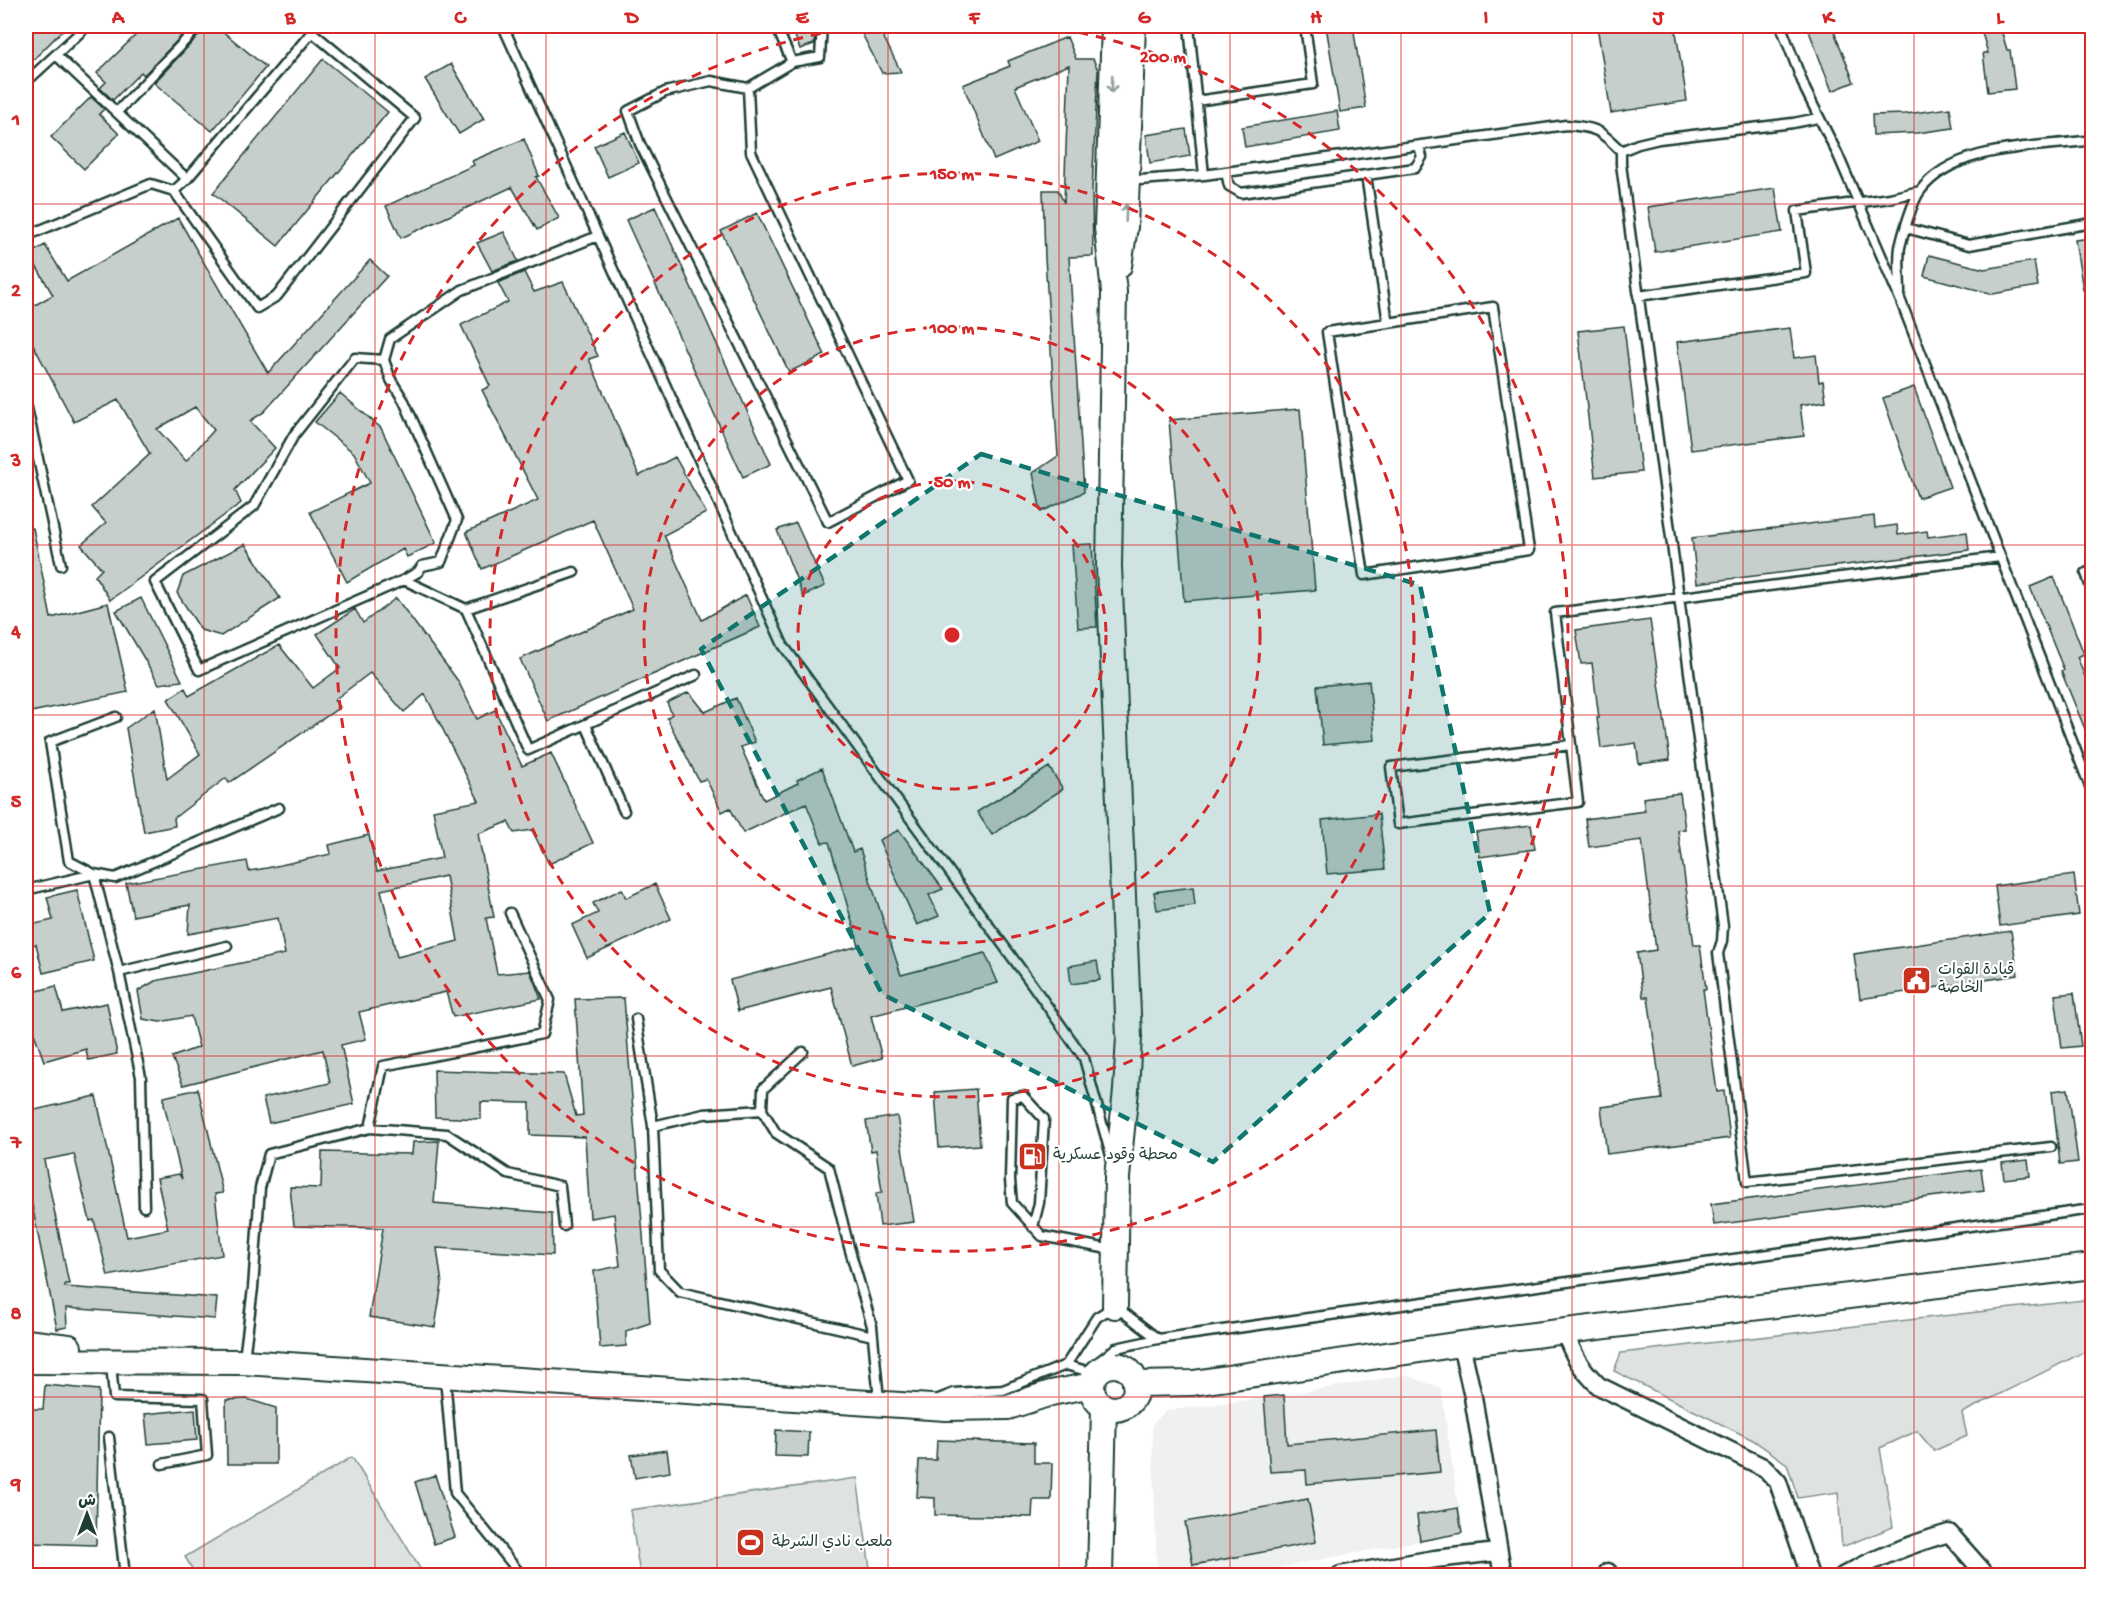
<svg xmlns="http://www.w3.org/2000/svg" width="2118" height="1601" viewBox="0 0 2118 1601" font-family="'Gochi Hand','Playpen Sans Arabic',sans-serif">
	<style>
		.built { fill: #eef1f0 }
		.green { fill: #dee3e2; stroke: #7e908b; stroke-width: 1.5 }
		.building { fill: #c7cfcc; stroke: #1f3d34; stroke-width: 1.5; fill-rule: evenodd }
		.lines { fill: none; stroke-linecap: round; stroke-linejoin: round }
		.lane-casing { stroke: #1f3d34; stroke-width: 13 }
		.street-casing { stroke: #1f3d34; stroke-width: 21 }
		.secondary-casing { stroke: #1f3d34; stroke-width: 28 }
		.lane { stroke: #fff; stroke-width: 8 }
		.street { stroke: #fff; stroke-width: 16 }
		.secondary { stroke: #fff; stroke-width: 24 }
		.oneway { stroke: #8f9e9a }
		.marked { fill: #0f766e; fill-opacity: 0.2; stroke: #0f766e; stroke-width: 4.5; stroke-dasharray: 12 8; stroke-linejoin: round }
		.grid { fill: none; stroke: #d62828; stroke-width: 1.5; stroke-opacity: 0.55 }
		.ring { fill: none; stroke: #d62828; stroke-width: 3; stroke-dasharray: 10 8 }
		.labels { text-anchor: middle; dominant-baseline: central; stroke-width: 4.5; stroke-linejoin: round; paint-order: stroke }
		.poi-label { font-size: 16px; fill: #1f3d34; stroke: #fff; text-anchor: start }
		.centre { fill: #d62828; stroke: #fff; stroke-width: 3 }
		.ring-label { font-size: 18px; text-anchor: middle; font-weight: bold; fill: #d62828; stroke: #fff; stroke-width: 4.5; stroke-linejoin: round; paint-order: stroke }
		.neatline { fill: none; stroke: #d62828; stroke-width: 2 }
		.grid-label { font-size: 20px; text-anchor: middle; font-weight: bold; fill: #d62828 }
	</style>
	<rect width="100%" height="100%" fill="#fff"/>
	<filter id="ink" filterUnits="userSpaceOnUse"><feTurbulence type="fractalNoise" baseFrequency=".0167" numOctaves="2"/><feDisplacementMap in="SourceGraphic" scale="12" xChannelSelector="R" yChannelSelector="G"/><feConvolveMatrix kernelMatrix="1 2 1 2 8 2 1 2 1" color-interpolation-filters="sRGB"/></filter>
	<g filter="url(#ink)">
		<path class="built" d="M1405 1375 1441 1388 1462 1533 1239 1575H1157L1152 1425 1165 1411 1284 1395Z"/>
		<path class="green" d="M2092 1299V1348L1962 1413 1967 1436 1934 1451 1917 1431 1880 1448 1893 1527 1842 1547 1838 1492 1798 1498 1787 1464 1753 1440 1614 1371 1621 1353Z
			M352 1457 424 1575H196L185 1557Z
			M857 1478 871 1575H640L630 1510Z"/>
		<path class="building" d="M26 26H67L26 67Z
			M145 26H191L144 75 141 72 113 100 100 88 106 82 97 73Z
			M205 26H216L266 67 212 131 154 83 204 30Z
			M791 26H816L814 44 800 49Z
			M858 26H878L901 72 882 73Z
			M1326 26H1353L1366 108 1340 112Z
			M1597 26H1675L1687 101 1611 113Z
			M1807 26H1832L1854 82 1832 91Z
			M1980 26H2000L2007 50H2010L2015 89 1988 92 1983 53H1988Z
			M1067 37 1076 59H1093L1098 70 1092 189 1093 256 1069 257 1084 492 1041 512 1033 473 1058 456 1045 258 1043 190H1058L1064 203 1069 65 1015 87 1038 141 994 160 963 85 1010 66 1008 61Z
			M323 59 388 112 278 246 213 193Z
			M451 64 484 119 459 134 425 79Z
			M91 97 104 109 99 114 119 134 84 169 51 137Z
			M1950 108 1953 128 1917 133 1873 135 1872 115 1906 114Z
			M1337 111 1340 131 1245 147 1242 127Z
			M1186 129 1190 156 1150 163 1146 135Z
			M625 132 639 163 608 177 594 146Z
			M524 139 539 176 536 177 559 218 537 230 512 187 401 238 386 206 474 165 472 161Z
			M1775 188 1782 232 1655 252 1648 207Z
			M655 207 771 464 743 477 626 220Z
			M757 213 825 355 789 372 721 231Z
			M178 218 268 373 370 260 387 276 264 412 250 421 275 448 235 490 241 503 110 600 95 576 102 569 81 545 106 523 92 507 150 454 118 400 74 422 26 331V310L53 295 29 254 45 245 67 281ZM195 407 214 430 186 461 157 429Z
			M504 232 518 261 492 271 477 243Z
			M2092 238V289L2083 290 2075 240Z
			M1929 255 1984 269 2034 261 2038 286 1993 294 1924 276Z
			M524 272 534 292 563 282 598 356 589 359 639 476 675 457 706 513 664 535 702 620 746 595 760 627 548 721 520 659 633 609 593 520 482 569 466 532 538 500 482 390 490 386 461 325 508 302 498 283Z
			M1624 326 1641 472 1595 477 1578 331Z
			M1790 328 1794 358 1816 355 1819 382 1823 381 1826 401 1800 405 1804 436 1691 450 1677 342Z
			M1914 387 1950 487 1918 498 1883 398Z
			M340 393 381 428 436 543 407 557 403 549 347 582 310 512 370 483 354 453 315 422Z
			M1300 409 1315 590 1184 601 1169 420Z
			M1874 516 1875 528 1897 525 1898 535 1927 531 1928 537 1967 532 1969 550 1697 583 1692 538Z
			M796 523 825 586 803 596 777 530Z
			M33 528 51 618 108 603 128 692 26 713V529Z
			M245 544 280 598 221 636 201 630 177 593 183 576Z
			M1092 544 1097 627 1078 628 1072 545Z
			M2054 577 2084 654 2077 657 2092 694V746L2061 671 2064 670 2030 587Z
			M141 598 182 681 159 684 116 611Z
			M396 598 458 681 477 719 495 710 522 766 551 753 593 843 549 864 532 830 514 833 508 822 478 834 494 917 486 918 497 974 530 971 541 999 453 1017 446 992 359 1012 366 1039 341 1045 354 1104 269 1123 263 1098 330 1083 323 1050 183 1085 172 1057 199 1047 191 1016 160 1022 143 1019 138 991 155 981 285 954 278 918 188 934 190 905 133 916 126 883 247 861 249 871 267 868 331 854 329 845 369 835 377 871 442 858 433 810 479 801 425 694 404 712 370 673 334 700 340 707 229 783 226 778 174 818 175 826 144 832 126 728 155 708 167 779 200 754 168 699 185 688 189 696 279 645 313 688 340 668 317 634 355 609 363 623ZM446 876 458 941 397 957 381 890Z
			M1650 620 1670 760 1639 764 1636 743 1601 748 1597 718H1599L1592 663 1581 664 1576 630Z
			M1369 681 1375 740 1323 745 1317 686Z
			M689 692 705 712 736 698 755 742 741 747 764 800 798 783 797 780 822 768 853 852 860 849 901 975 985 953 998 983 871 1016 882 1058 852 1066 831 987 738 1011 730 980 859 946 829 842 822 843 806 803 743 833 730 808 722 812 706 779 699 781 667 718 672 714 667 703Z
			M1049 767 1063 789 992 835 977 812Z
			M1680 793 1685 829 1678 830 1694 945H1700L1706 989H1703L1717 1092 1724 1091 1730 1138 1607 1154 1601 1107 1662 1099 1648 997H1643L1637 953 1656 950 1642 840 1589 847 1585 819 1645 811 1643 798Z
			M1379 814 1385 869 1327 874 1322 820Z
			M1531 825 1535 849 1480 857 1476 832Z
			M899 830 943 889 929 895 939 916 917 925 879 840Z
			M2074 875 2079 915 2000 926 1995 886Z
			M655 884 671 919 587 958 572 925 598 913 593 903 622 889 626 898Z
			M1193 887 1195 905 1157 910 1154 892Z
			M77 890 94 961 43 973 36 944 26 947V926L53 920 47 897Z
			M2011 931 2018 975 1860 999 1854 954Z
			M1097 961 1100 980 1071 984 1069 966Z
			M56 986 63 1012 107 1003 117 1054 88 1060 86 1049 44 1061 30 1022 26 1023V994Z
			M2074 993 2081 1046 2062 1048 2055 995Z
			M624 998 650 1323 626 1331V1346L600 1348 594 1271 620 1266 614 1214 590 1218 585 1137 530 1135V1103L481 1102V1119L435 1117 434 1070 564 1074 576 1116 583 1115 575 999Z
			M198 1089 223 1193 215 1194 222 1255 108 1276 94 1220 90 1221 74 1154 44 1160 69 1284H65V1287L217 1298 215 1319 66 1308 67 1327 57 1329 31 1200 26 1201V1112L96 1096 127 1237 168 1229 157 1178 179 1174 182 1179 164 1104V1097Z
			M976 1089 980 1145 939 1148 935 1092Z
			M2068 1089 2078 1162 2060 1164 2052 1091Z
			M897 1116 914 1222 880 1226 876 1193 882 1192 876 1150 871 1151 866 1121Z
			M439 1141 434 1203 552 1213 553 1255 437 1248 442 1284 435 1327 369 1317 383 1228 294 1226 290 1187 321 1188 322 1152 412 1154 413 1142Z
			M2028 1160 2030 1176 2004 1179 2002 1163Z
			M1981 1169 1984 1190 1714 1225 1711 1204Z
			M45 1385 99 1390 96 1545 26 1543 28 1409H43Z
			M1284 1395 1287 1444 1436 1430 1440 1472 1307 1484 1306 1470 1270 1472 1264 1397Z
			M247 1399 276 1408V1464H227L226 1400Z
			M195 1409 197 1440 148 1444 145 1414Z
			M776 1430 809 1432 808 1457 775 1456Z
			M937 1440 1034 1443V1463H1052L1051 1500H1033L1032 1517 935 1515V1498L917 1497 919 1460H936Z
			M667 1450 670 1472 635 1478 631 1455Z
			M435 1475 455 1537 434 1544 415 1482Z
			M1308 1499 1316 1542 1193 1565 1185 1522Z
			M1458 1508 1462 1533 1420 1541 1417 1515Z"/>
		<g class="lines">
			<defs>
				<path id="lane" d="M503 26 783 645 1031 983 1084 1058 1111 1156
					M776 26 792 62
					M1189 26 1204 175
					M1781 26 1805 89 1838 155 1900 299 2092 792
					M56 55 187 179
					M26 82 87 26
					M748 88 751 152 908 480 828 522 640 144 628 111 665 92 711 81 748 88 792 62 820 57 822 26
					M1196 101 1313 84 1305 26
					M117 112 199 26
					M1621 151 1638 144 1659 139 1793 123 1818 118
					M1226 172 1229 186 1241 193 1415 168 1422 157 1419 146
					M1366 175 1388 323 1493 307 1529 550 1364 575 1327 332 1388 323
					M1127 181 1204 175 1566 125C1596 127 1600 130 1621 151V164L1723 926 1722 941 1718 953 1747 1182 2051 1147
					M1906 228 1969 245 2092 223
					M26 236 151 184 174 191 257 308 277 296 415 118 312 32 187 179 174 191
					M1900 293C1900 279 1898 262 1900 247 1903 234 1912 202 1920 191 1956 143 2039 148 2092 140
					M1638 296 1806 273 1797 211 1890 198 1920 191
					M384 360 355 358 294 435 254 506 155 582 199 670 404 580 418 572 422 566 441 562 457 520 404 401 391 380 384 360 390 339 462 290 598 236
					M26 403 61 565
					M2092 570 2086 573 2092 591
					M404 580 466 609 528 750 696 675
					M466 609 574 572
					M116 717 50 742 69 861 94 874 119 972 141 1077 144 1207
					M586 725 624 811
					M1571 745 1391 767 1398 824 1578 802 1555 613 2000 557
					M26 890 94 874 115 878 279 808
					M119 972 227 946
					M636 1019 653 1126
					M762 1110 763 1089 803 1052
					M370 1128 383 1066 542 1034 550 1000 510 913
					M1033 1227 1039 1203 1044 1119 1023 1096 1012 1098 1010 1180 1012 1203 1042 1236 1113 1250
					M873 1336 680 1292 659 1270 653 1126 704 1114 762 1110 776 1133 829 1168 849 1247 872 1326 879 1400
					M244 1359 253 1288 260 1188 269 1154 370 1128 447 1134 508 1174 560 1186 564 1226
					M111 1364 114 1397 203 1399 207 1455 162 1464
					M1066 1365 1097 1374
					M1087 1371 1116 1348 1158 1339 2092 1209
					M445 1377 455 1493 522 1576
					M936 1400 954 1393 1003 1390 1066 1365 1097 1317 1115 1306 1158 1339
					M109 1437 125 1576"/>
				<path id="street" d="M1564 1330C1573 1355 1580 1368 1599 1386L1765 1468 1778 1482 1810 1576
					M1461 1344 1473 1397 1503 1576
					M1608 1572 1609 1576
					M1340 1575 1435 1559 1498 1552
					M1843 1576C1877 1557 1911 1544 1949 1533L1987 1576"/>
				<path id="secondary" d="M1114 26 1107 228 1114 292 1109 566 1129 1037 1126 1090 1117 1177 1115 1306
					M1119 266 1125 227 1133 26
					M26 1342 69 1347
					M26 1361 243 1362 946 1408 1008 1407 1051 1393 1092 1385
					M1092 1387a22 22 0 1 1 44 0a22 22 0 1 1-44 0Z
					M1135 1384 1193 1383 1461 1344 2092 1266
					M1100 1576 1104 1407"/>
			</defs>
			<use href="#lane" class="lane-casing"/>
			<use href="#street" class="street-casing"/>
			<use href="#secondary" class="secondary-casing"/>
			<use href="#lane" class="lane"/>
			<use href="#street" class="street"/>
			<use href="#secondary" class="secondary"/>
		</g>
		<defs><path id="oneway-shaft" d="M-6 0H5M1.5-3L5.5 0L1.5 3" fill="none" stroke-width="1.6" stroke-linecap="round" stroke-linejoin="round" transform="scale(1.5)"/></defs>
		<g class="oneway">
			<use href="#oneway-shaft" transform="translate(1112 84) rotate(92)"/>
			<use href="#oneway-shaft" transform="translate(1126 213) rotate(-88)"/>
		</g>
	</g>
	<path class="marked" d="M981 454 1420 585 1490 913 1213 1162 882 994 701 649Z"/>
	<path class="grid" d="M204 26V1576M375 26V1576M546 26V1576M717 26V1576M888 26V1576M1059 26V1576M1230 26V1576M1401 26V1576M1572 26V1576M1743 26V1576M1914 26V1576M26 204H2092M26 374H2092M26 545H2092M26 715H2092M26 886H2092M26 1056H2092M26 1227H2092M26 1397H2092"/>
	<g class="ring">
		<circle cx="952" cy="635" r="154"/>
		<circle cx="952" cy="635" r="308"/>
		<circle cx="952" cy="635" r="462"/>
		<path d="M1043 26A616 616 0 1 1 861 26"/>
	</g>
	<defs>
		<symbol id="civic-square" viewBox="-11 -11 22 22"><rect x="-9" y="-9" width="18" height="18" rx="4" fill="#c8321e" stroke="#fff"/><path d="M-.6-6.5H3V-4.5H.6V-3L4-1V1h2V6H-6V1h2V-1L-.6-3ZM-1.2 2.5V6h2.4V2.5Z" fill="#fff"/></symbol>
		<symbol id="fuel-square" viewBox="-11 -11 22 22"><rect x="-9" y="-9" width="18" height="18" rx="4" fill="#c8321e" stroke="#fff"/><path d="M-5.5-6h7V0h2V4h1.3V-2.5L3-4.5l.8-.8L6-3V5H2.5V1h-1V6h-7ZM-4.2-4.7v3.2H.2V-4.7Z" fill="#fff"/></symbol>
		<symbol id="stadium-square" viewBox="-11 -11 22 22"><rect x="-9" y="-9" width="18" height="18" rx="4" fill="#c8321e" stroke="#fff"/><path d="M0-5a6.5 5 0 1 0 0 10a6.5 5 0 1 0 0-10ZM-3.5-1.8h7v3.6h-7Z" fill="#fff"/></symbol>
	</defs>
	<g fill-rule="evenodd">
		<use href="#civic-square" x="1900" y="964" width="33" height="33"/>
		<use href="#fuel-square" x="1016" y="1140" width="33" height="33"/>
		<use href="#stadium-square" x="734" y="1526" width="33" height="33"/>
	</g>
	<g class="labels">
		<g class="poi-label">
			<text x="1938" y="971">قيادة القوات<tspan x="1938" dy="18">الخاصة</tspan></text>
			<text x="1053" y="1156">محطة وقود عسكرية</text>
			<text x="772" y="1543">ملعب نادي الشرطة</text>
		</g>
	</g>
	<circle cx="952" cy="635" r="9" class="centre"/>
	<g class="ring-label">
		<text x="1163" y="62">200 m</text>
		<text x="952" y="179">150 m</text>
		<text x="952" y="333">100 m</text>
		<text x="952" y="487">50 m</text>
	</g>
	<rect width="2118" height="1601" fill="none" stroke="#fff" stroke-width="66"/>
	<g transform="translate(87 1514)" stroke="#ffffff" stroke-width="4.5" paint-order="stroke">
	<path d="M0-4.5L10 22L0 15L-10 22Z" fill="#1f3d34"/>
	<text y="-9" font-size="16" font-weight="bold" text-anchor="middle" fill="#1f3d34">ش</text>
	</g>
	<rect x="33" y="33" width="2052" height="1535" class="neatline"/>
	<g class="grid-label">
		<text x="118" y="23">A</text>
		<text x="290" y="23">B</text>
		<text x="460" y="23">C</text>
		<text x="632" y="23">D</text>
		<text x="802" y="23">E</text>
		<text x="974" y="23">F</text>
		<text x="1144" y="23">G</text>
		<text x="1316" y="23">H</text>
		<text x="1486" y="23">I</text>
		<text x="1658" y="23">J</text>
		<text x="1828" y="23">K</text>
		<text x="2000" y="23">L</text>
		<text x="16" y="125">1</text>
		<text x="16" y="296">2</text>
		<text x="16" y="466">3</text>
		<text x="16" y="637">4</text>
		<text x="16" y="807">5</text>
		<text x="16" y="978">6</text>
		<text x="16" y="1148">7</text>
		<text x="16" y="1319">8</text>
		<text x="16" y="1490">9</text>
	</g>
</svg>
